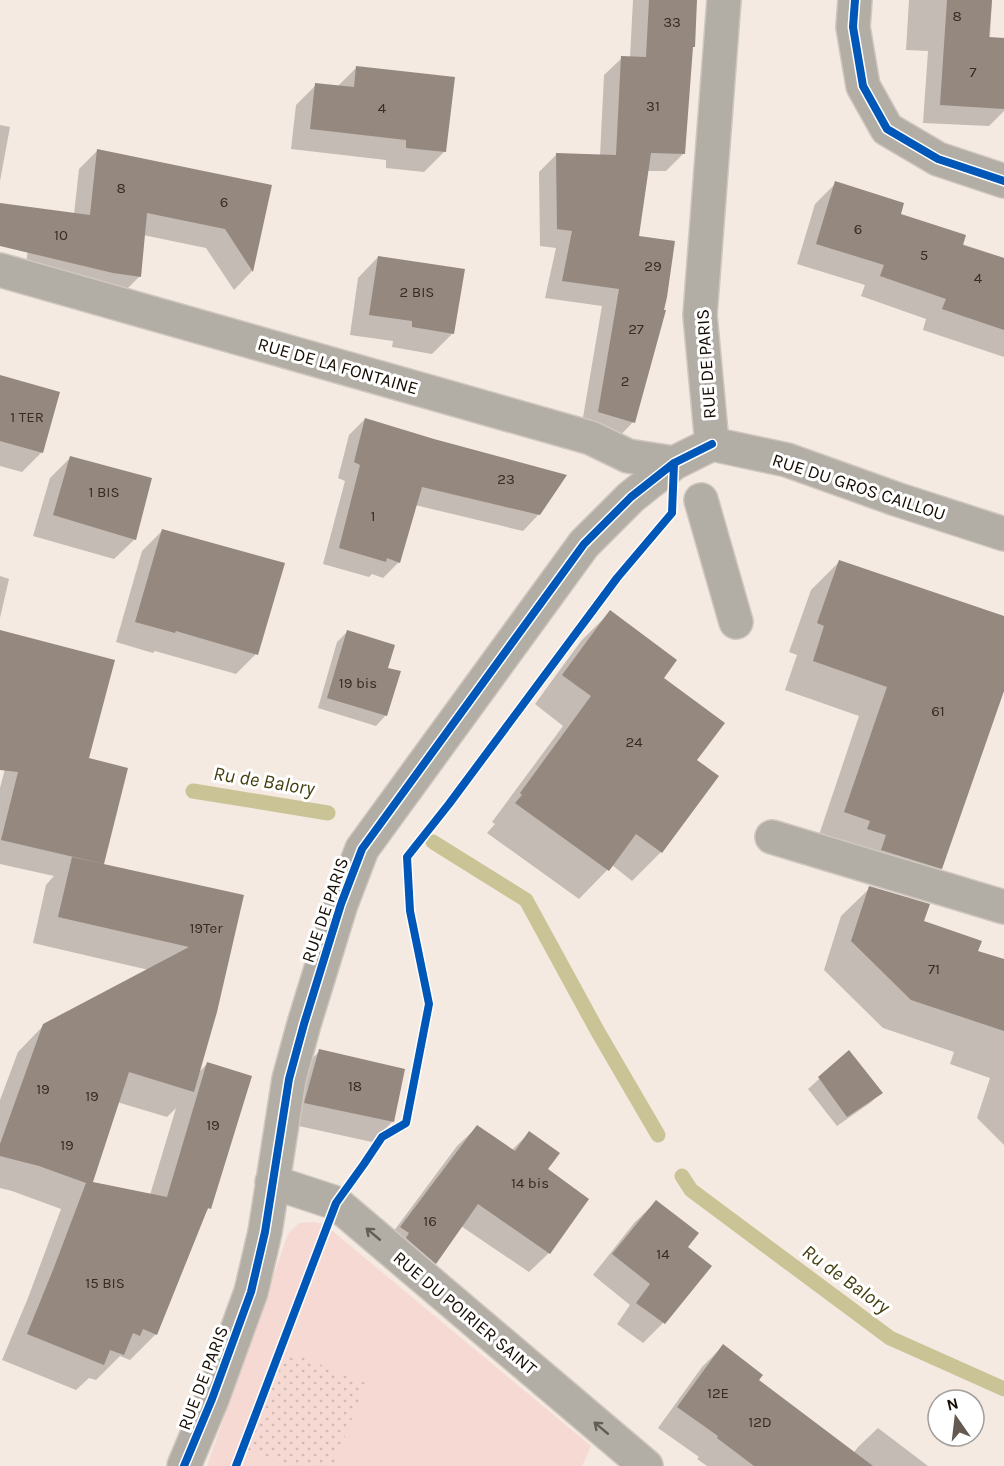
<svg xmlns="http://www.w3.org/2000/svg" width="1004" height="1466" viewBox="0 0 1004 1466" font-family="Karla,sans-serif">
	<style>
		.grass { fill: #f6d9d2 }
		.park { fill: url(#park-dots) }
		.shadow { fill: #0003; fill-rule: evenodd }
		.lines { fill: none; stroke-linecap: round; stroke-linejoin: round }
		.stream { stroke: #cac396; stroke-width: 15 }
		.building { fill: #95887f }
		.minor-casing { stroke: #cfc7bf; stroke-width: 36 }
		.minor { stroke: #b2ada5; stroke-width: 33 }
		.cycleway-casing { stroke: #fff; stroke-width: 11 }
		.cycleway { stroke: #0057b8; stroke-width: 8 }
		.oneway { stroke: #645d54 }
		.labels { text-anchor: middle; dominant-baseline: central; stroke-width: 6; stroke-linejoin: round; paint-order: stroke }
		.number-label { font-size: 15px; fill: #362c23 }
		.street-label { font-size: 18px; fill: #170d04; stroke: #fff }
		.water-label { font-size: 20px; font-style: italic; fill: #443f0f; stroke: #fff }
	</style>
	<defs>
		<pattern id="park-dots" width="8" height="8" patternUnits="userSpaceOnUse" patternTransform="scale(1.5)"><rect width="8" height="8" fill="#f6d9d2"/><path d="M2 2h.1M6 6h.1" fill="none" stroke="#d2b9b3" stroke-width="1.8" stroke-linecap="round"/></pattern>
	</defs>
	<rect width="100%" height="100%" fill="#f4eae1"/>
	<path class="grass" d="M312 1222 324 1224 591 1446 582 1466H207L288 1234 299 1223Z"/>
	<path class="park" d="M287 1351 366 1383 333 1466H290L248 1450Z"/>
	<path class="shadow" d="M633 0H695L683 154 666 171H647L637 238 633 422 616 440 581 429 602 306 545 298 556 248 540 246 539 172 557 154 600 156 604 75 622 58H630Z
		M909 0H992L990 38 1004 39V111L989 126 923 123 928 51 906 50Z
		M357 67 445 151 424 172 386 168V160L291 149 296 105 316 85 337 87Z
		M0 125 10 127 0 181Z
		M98 150 270 186 252 271 234 290 206 248 143 235 139 277 120 296 25 275 30 230 74 214 79 169Z
		M836 183 899 215 962 244 1004 258V357L923 330 926 319 861 296 865 285 797 264 815 204Z
		M378 257 453 333 432 354 392 347 393 341 350 335 358 278Z
		M0 377 42 452 22 472 0 466Z
		M365 419 539 514 523 531 415 505 399 562 383 578 372 574 369 577 323 564 345 481 338 478 349 435Z
		M70 458 135 539 114 559 33 536 50 478Z
		M162 531 256 654 236 674 155 651 153 653 116 642 142 551Z
		M840 561 1004 618V686L941 868 912 897 853 879 858 864 817 841 859 716 785 690 797 655 789 652 811 590Z
		M0 576 9 579 0 618Z
		M610 612 661 679 695 761 717 776 661 852 632 881 612 865 579 899 487 833 495 824 492 822 563 726 535 704 581 641Z
		M347 632 386 715 376 726 318 708 337 642Z
		M0 647 87 759 102 863 101 865 242 896 198 1073 207 1064 209 1208 205 1213 156 1334 130 1360 120 1356 96 1380 89 1378 76 1390 2 1360 28 1298 61 1209 12 1191 0 1188V1100L18 1052 44 1025 149 970 33 943 46 885 54 876 0 864V788L7 761 0 760ZM117 1102 167 1117 176 1108 150 1195 91 1183Z
		M870 888 922 922 977 952 1004 961V1145L977 1118 990 1078 950 1064 954 1052 883 1028 824 970 841 916Z
		M320 1051 393 1121 372 1142 285 1123 299 1071Z
		M849 1052 881 1093 870 1103 837 1126 808 1089Z
		M477 1127 512 1150 529 1133 546 1170 549 1253 529 1272 461 1226 435 1263 416 1282 382 1247 457 1146Z
		M656 1202 686 1247 710 1266 663 1323 643 1343 617 1324 630 1305 593 1275 635 1222Z
		M723 1346 821 1466H707L697 1459 699 1457 658 1428 702 1367Z
		M878 1428 928 1466H844L858 1447Z"/>
	<g class="lines">
		<path class="stream" d="M193 791 328 813
			M433 842 526 900 598 1032 658 1135
			M682 1176 691 1190 890 1338 1004 1389"/>
	</g>
	<path class="building" d="M649 0H697L695 47H693L685 154 651 153 639 236 675 241 667 297 664 310H666L635 423 598 412 619 289 562 281 572 231 557 229 556 153 616 155 621 56 646 57Z
		M947 0H992L989 37 1004 38V109L940 105Z
		M356 66 455 77 446 152 406 148V140L310 129 315 83 354 87Z
		M97 149 272 185 253 272 225 229 147 213 141 277 113 273 0 246V203L90 215Z
		M835 181 904 203 901 214 966 235 963 245 1004 258V330L942 309 946 299 880 276 884 265 816 244Z
		M378 256 465 269 454 334 412 327V321L369 315Z
		M0 375 60 392 43 453 0 441Z
		M365 418 434 439 567 475 540 515 422 487 400 563 387 558 386 562 339 548 360 465 354 462Z
		M70 456 152 478 136 540 53 515Z
		M162 529 285 563 258 655 176 631 175 633 135 622Z
		M839 560 1004 616V691L942 869 881 850 886 835 867 829 870 821 844 812 887 687 813 661 824 626 817 623Z
		M610 610 677 660 664 678 725 723 697 760 719 776 662 853 636 834 609 871 515 803 522 795 520 793 591 696 562 675Z
		M0 630 115 660 89 758 128 768 104 864 1 840 18 772 0 770Z
		M347 630 395 645 388 668 401 671 387 716 327 698Z
		M72 857 244 895 217 1012 194 1092 129 1072 93 1182 167 1197 207 1062 252 1076 211 1209 208 1208 157 1335 143 1329 140 1336 133 1333 124 1355 110 1350 104 1365 27 1334 53 1270 86 1183 39 1166 0 1156V1144L43 1024 189 947 58 917Z
		M869 886 930 904 924 921 982 941 978 951 1004 959V1031L911 1000 851 941Z
		M319 1049 405 1069 394 1122 304 1103Z
		M849 1050 883 1093 847 1117 818 1077Z
		M477 1125 515 1151 529 1131 560 1153 548 1169 589 1199 550 1254 478 1204 436 1264 406 1238 409 1233 400 1227Z
		M656 1200 699 1233 688 1247 712 1266 665 1324 636 1303 650 1284 612 1254Z
		M723 1344 763 1375 759 1380 873 1466H754L717 1438 718 1436 677 1407Z"/>
	<g class="lines">
		<defs>
			<path id="minor" d="M855 0 853 27 863 86 887 129 938 159 1004 181
				M0 270 591 438 628 456 674 463
				M712 444 700 315 724 0
				M712 444 787 460 896 499 1004 534
				M701 500 736 622
				M772 837 1004 907
				M272 1182 336 1203 646 1466
				M184 1466 212 1399 251 1292 265 1232 289 1079 304 1024 341 904 362 849 584 544 631 497 674 463 712 444"/>
		</defs>
		<use href="#minor" class="minor-casing"/>
		<use href="#minor" class="minor"/>
		<defs>
			<path id="cycleway" d="M855 0 853 27 863 86 887 129 938 159 1004 181
				M184 1466 212 1399 251 1292 265 1232 289 1079 304 1024 341 904 362 849 584 544 631 497 674 463 712 444
				M236 1466 336 1203 364 1164 382 1137 406 1123 429 1004 410 911 407 857 449 804 617 578 672 513 674 463"/>
		</defs>
		<use href="#cycleway" class="cycleway-casing"/>
		<use href="#cycleway" class="cycleway"/>
	</g>
	<defs><path id="oneway-shaft" d="M-6 0H5M1.5-3L5.5 0L1.5 3" fill="none" stroke-width="1.6" stroke-linecap="round" stroke-linejoin="round" transform="scale(1.5)"/></defs>
	<g class="oneway">
		<use href="#oneway-shaft" transform="translate(373 1234) rotate(-140)"/>
		<use href="#oneway-shaft" transform="translate(601 1428) rotate(-140)"/>
	</g>
	<g class="labels">
		<g class="number-label">
			<text x="957" y="16">8</text>
			<text x="672" y="22">33</text>
			<text x="973" y="72">7</text>
			<text x="653" y="106">31</text>
			<text x="382" y="108">4</text>
			<text x="121" y="188">8</text>
			<text x="224" y="202">6</text>
			<text x="858" y="229">6</text>
			<text x="61" y="235">10</text>
			<text x="924" y="255">5</text>
			<text x="653" y="266">29</text>
			<text x="978" y="278">4</text>
			<text x="417" y="292">2 BIS</text>
			<text x="636" y="329">27</text>
			<text x="625" y="381">2</text>
			<text x="27" y="417">1 TER</text>
			<text x="506" y="479">23</text>
			<text x="104" y="492">1 BIS</text>
			<text x="373" y="516">1</text>
			<text x="358" y="683">19 bis</text>
			<text x="938" y="711">61</text>
			<text x="634" y="742">24</text>
			<text x="206" y="928">19Ter</text>
			<text x="934" y="969">71</text>
			<text x="355" y="1086">18</text>
			<text x="43" y="1089">19</text>
			<text x="92" y="1096">19</text>
			<text x="213" y="1125">19</text>
			<text x="67" y="1145">19</text>
			<text x="530" y="1183">14 bis</text>
			<text x="430" y="1221">16</text>
			<text x="663" y="1254">14</text>
			<text x="105" y="1283">15 BIS</text>
			<text x="718" y="1393">12E</text>
			<text x="760" y="1422">12D</text>
		</g>
		<g class="street-label">
			<text transform="translate(706 364) rotate(-94)">RUE DE PARIS</text>
			<text transform="translate(338 366) rotate(16)">RUE DE LA FONTAINE</text>
			<text transform="translate(859 487) rotate(18)">RUE DU GROS CAILLOU</text>
			<text transform="translate(325 910) rotate(-71)">RUE DE PARIS</text>
			<text transform="translate(465 1313) rotate(40)">RUE DU POIRIER SAINT</text>
			<text transform="translate(203 1378) rotate(-69)">RUE DE PARIS</text>
		</g>
		<g class="water-label">
			<text transform="translate(264 781) rotate(9)">Ru de Balory</text>
			<text transform="translate(846 1279) rotate(36)">Ru de Balory</text>
		</g>
	</g>
	<g transform="translate(956 1418) rotate(346)"><circle r="28" fill="#ffffff" stroke="#a29e9b" stroke-width="1.5"/>
	<path d="M0-4.5L10 22L0 15L-10 22Z" fill="#645a51"/>
	<text y="-9" font-size="16" font-weight="bold" text-anchor="middle" fill="#170d04">N</text>
	</g>
</svg>
